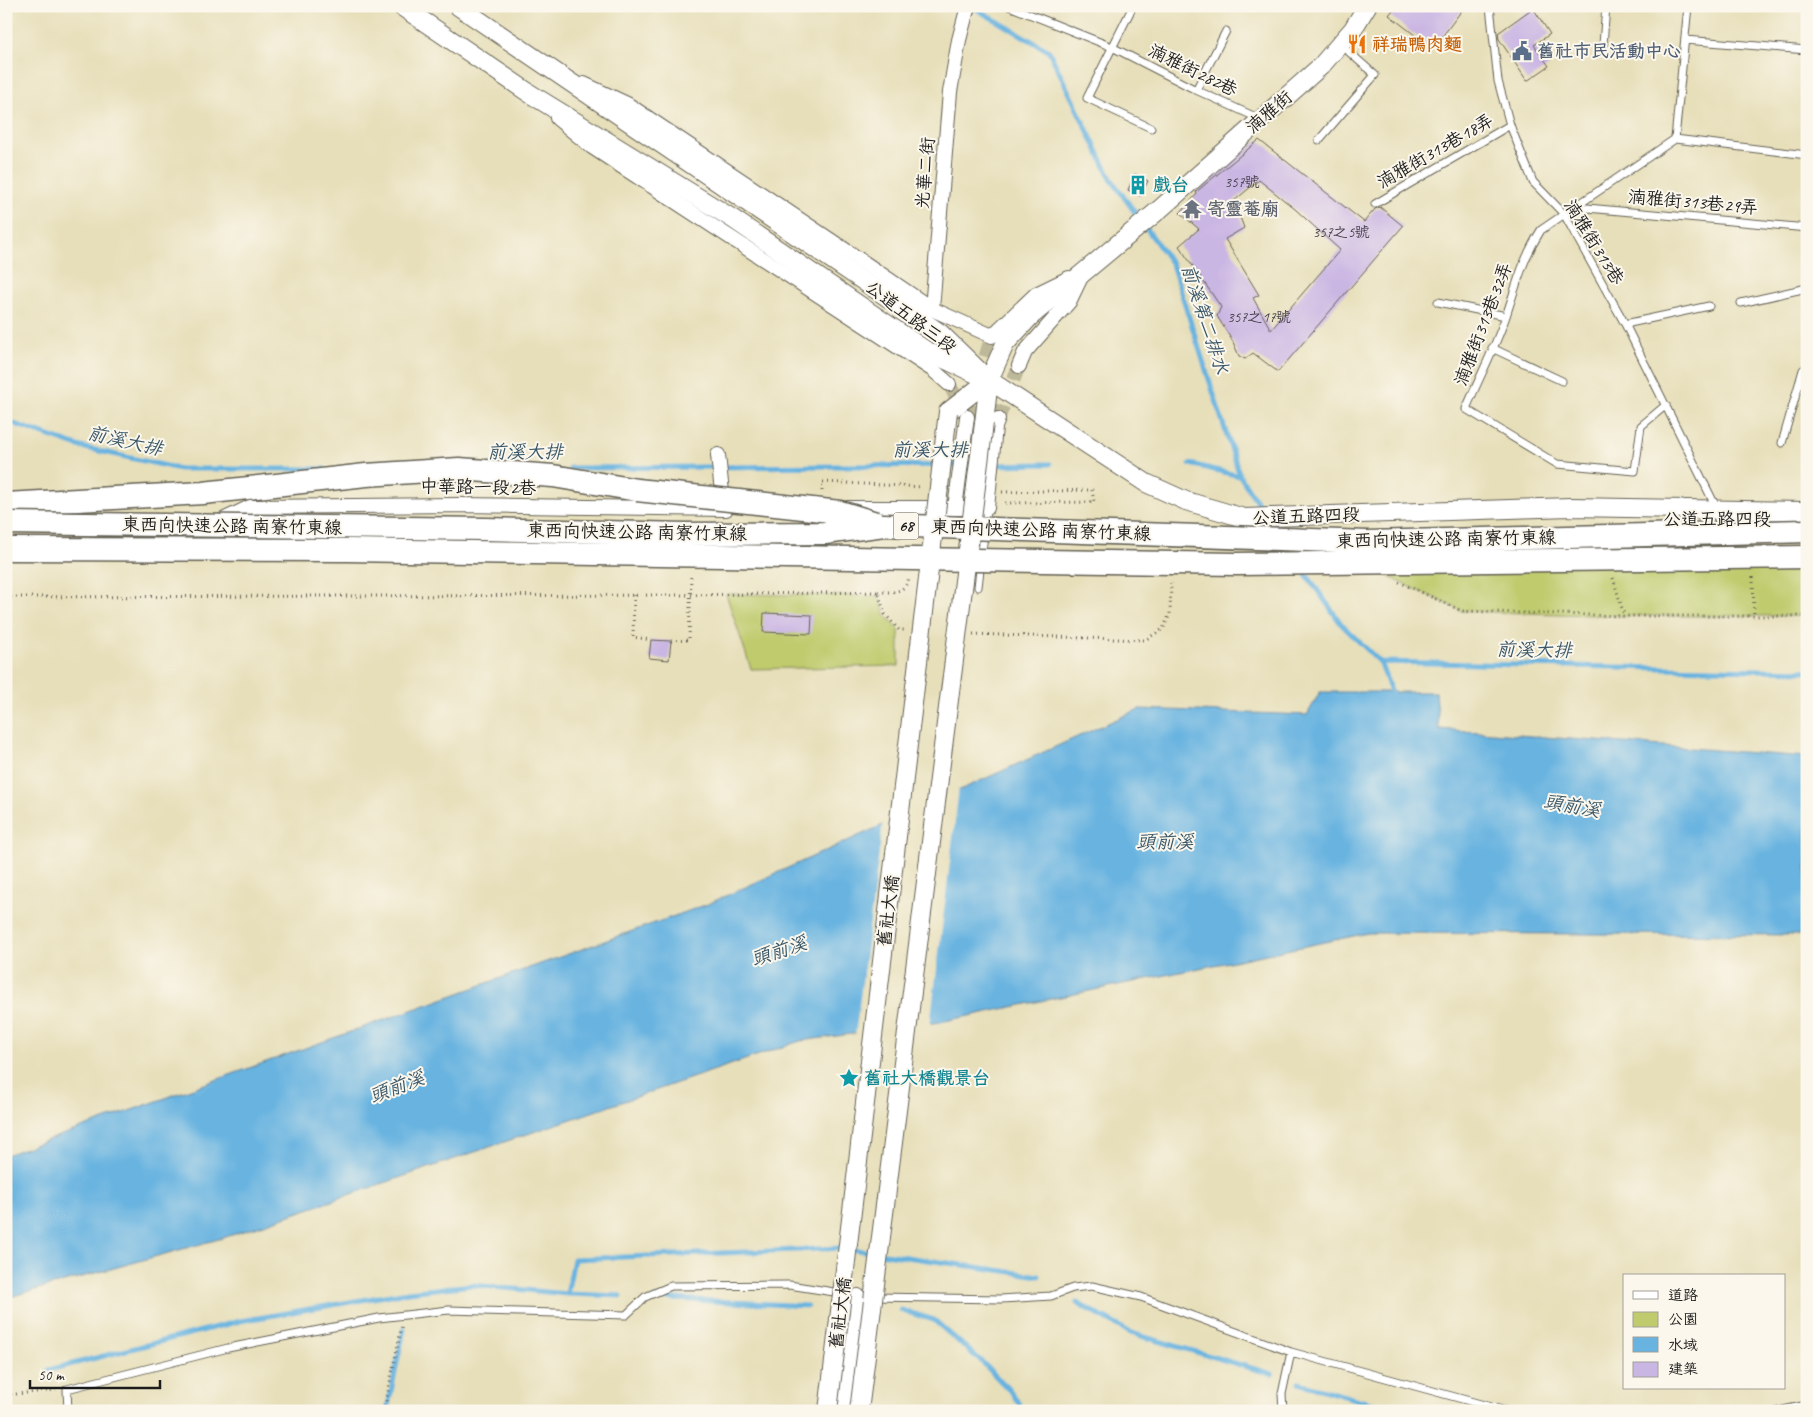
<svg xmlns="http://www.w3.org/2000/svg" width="1813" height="1417" viewBox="0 0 1813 1417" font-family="Caveat,'LXGW WenKai TC',sans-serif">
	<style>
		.green { fill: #bfcb6d; stroke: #6e7444 }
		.water { fill: #68b3e0; stroke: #42687e }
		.pier { fill: #e7dfba }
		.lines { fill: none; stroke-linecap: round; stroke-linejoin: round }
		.stream { stroke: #68b3e0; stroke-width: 5 }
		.building { fill: #cab6e3; fill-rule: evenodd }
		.minor-tunnel { stroke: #beb89a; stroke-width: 14; stroke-dasharray: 14 7; stroke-linecap: butt }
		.service-casing { stroke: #636053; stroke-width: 9 }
		.minor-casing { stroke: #636053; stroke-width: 16 }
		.tertiary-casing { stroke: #636053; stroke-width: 20 }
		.trunk-casing { stroke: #636053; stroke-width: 25 }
		.path { stroke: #636053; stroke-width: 3; stroke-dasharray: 1 4; stroke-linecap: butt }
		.service { stroke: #fff; stroke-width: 7 }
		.minor { stroke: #fff; stroke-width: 14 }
		.tertiary { stroke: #fff; stroke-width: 18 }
		.trunk { stroke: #fff; stroke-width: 22 }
		.tertiary-bridge-casing { stroke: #636053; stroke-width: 20; stroke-linecap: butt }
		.trunk-bridge-casing { stroke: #636053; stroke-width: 25; stroke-linecap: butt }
		.tertiary-bridge { stroke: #fff; stroke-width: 18 }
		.trunk-bridge { stroke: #fff; stroke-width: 22 }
		.labels { text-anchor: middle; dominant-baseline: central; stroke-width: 4; stroke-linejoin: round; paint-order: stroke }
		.number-label { font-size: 15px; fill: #48424e }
		.shield { fill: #fbf7ec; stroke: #5f5e5a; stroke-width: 1 }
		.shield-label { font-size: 16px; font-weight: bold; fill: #1c1c1c }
		.food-label { font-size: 18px; font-weight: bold; fill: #c56008; stroke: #fbf7ec; text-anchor: start }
		.service-label { font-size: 18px; font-weight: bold; fill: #4e5e75; stroke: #fbf7ec; text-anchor: start }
		.street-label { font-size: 18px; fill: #1c1c1c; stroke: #fbf7ec }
		.culture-label { font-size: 18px; font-weight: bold; fill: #0d838f; stroke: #fbf7ec; text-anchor: start }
		.worship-label { font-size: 18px; font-weight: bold; fill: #5b616d; stroke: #fbf7ec; text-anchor: start }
		.water-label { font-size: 19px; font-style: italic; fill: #3a586a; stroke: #fbf7ec }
	</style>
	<rect width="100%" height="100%" fill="#fbf7ec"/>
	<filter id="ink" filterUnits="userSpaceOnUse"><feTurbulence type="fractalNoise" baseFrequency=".02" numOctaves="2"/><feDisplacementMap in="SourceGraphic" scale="10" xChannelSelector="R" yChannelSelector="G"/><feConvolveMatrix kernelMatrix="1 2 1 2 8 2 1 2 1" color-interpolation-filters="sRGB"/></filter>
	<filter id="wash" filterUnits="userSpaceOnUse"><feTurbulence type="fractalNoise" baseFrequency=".0096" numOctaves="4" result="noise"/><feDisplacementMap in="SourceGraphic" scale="20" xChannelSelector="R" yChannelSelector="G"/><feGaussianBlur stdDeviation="1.12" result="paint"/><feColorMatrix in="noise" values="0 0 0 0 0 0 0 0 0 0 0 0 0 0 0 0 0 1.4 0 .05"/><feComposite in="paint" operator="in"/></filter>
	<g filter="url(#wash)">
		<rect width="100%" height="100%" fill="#e7dfba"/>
		<path class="green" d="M1807 553V616H1624L1462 611 1344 556Z
			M726 594 879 596 885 614 899 630V666L751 669Z"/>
		<path class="water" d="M1320 692H1436L1439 729 1807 757V935L1368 933 940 1022 800 1041 226 1237 6 1298V1155L708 904 1139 709 1307 715Z"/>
		<path class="pier" d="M959 788 930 1026 855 1036 883 822Z"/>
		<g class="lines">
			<path class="stream" d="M971 6 1049 51 1111 179 1172 264 1240 476 1261 508
				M6 421 81 447 180 469H324
				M1190 464 1240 476
				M992 465 1050 464
				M570 468 976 465
				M1304 571 1342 625 1380 662 1807 671
				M1380 662 1393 697
				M567 1294 621 1296
				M656 1298 807 1306
				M1077 1303 1131 1333 1272 1374
				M901 1310 934 1320 983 1363 1013 1394 1023 1411
				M49 1370 240 1321 408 1292 472 1285 567 1294 574 1259 843 1248 1039 1276
				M1299 1383 1397 1411
				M387 1411 404 1329"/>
		</g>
		<g id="blocks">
			<path class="building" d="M1396 6H1465L1433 49 1389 15Z
				M1533 8 1550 34 1534 45 1549 66 1527 81 1499 39 1498 33Z
				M1259 140 1364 222 1375 209 1380 207 1403 226 1278 372 1253 353 1245 359 1239 356 1233 342 1217 316 1221 307 1179 246 1199 229 1180 213 1197 194 1196 192ZM1259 180 1295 209 1340 250 1271 330 1253 298 1259 295 1225 239 1244 228 1234 201Z
				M1135 174 1148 181 1140 196 1128 190Z
				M764 613 812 615 811 634 763 632Z
				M651 640 671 641 669 660 649 658Z"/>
		</g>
	</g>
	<g filter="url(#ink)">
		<use href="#blocks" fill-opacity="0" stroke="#636053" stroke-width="1"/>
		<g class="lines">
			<path class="minor-tunnel" d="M949 384 964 412
				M967 417 992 336
				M998 419 1019 366"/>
			<defs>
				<path id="service" d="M1009 6 1112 47 1196 90 1260 119
					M1490 6 1498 81 1510 125 1533 182 1564 214 1625 324 1717 509 1718 519
					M1131 10 1087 98 1151 128
					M1685 40 1807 50
					M1603 45 1606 6
					M1196 90 1226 31
					M1675 139 1688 6
					M1319 140 1375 75 1340 44
					M1375 204 1510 125
					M1576 207 1807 228
					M1438 302 1506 316
					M1741 303 1807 288
					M1625 324 1709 306
					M1492 348 1562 381
					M1666 405 1641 426 1635 471 1557 464 1466 409C1479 378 1495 348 1506 316 1517 284 1522 260 1541 230L1675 139 1807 155
					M1782 443 1803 370 1807 367
					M978 587 987 508
					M874 1297 1001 1299 1051 1296 1073 1288 1092 1286 1141 1297 1291 1352 1506 1411
					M68 1411 67 1389 228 1348 379 1318 449 1310 626 1315 645 1297 671 1286 789 1285 860 1296
					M1283 1411 1282 1394 1291 1352
					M1778 1411 1807 1405"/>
				<path id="minor" d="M584 84 627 104 866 264 932 309 992 336 1036 294 1069 278
					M557 118 592 147 933 370 949 384
					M932 309 950 92 959 40 968 6
					M1019 366 1025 352 1069 302 1082 275
					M718 455 722 492
					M848 508H987L995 427 998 419
					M955 508 967 417
					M219 522 250 507 459 505 726 509
					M843 1411 858 1296"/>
				<path id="tertiary" d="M401 6 529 93 733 219 925 350 989 380 1146 483 1186 501 1244 518 1570 507 1807 511
					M458 6 940 333 978 370
					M948 412 989 380
					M984 423 989 380 1005 344 1031 316 1160 209 1321 66 1353 29 1367 6"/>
				<path id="trunk" d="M6 504 203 493 366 475 459 469 553 476 637 490"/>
			</defs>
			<use href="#service" class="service-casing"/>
			<use href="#minor" class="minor-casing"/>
			<use href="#tertiary" class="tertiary-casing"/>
			<use href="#trunk" class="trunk-casing"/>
			<path class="path" d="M822 491V482L922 487
				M1002 492 1092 490 1094 502 1003 503
				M1753 577 1754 616
				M1613 578 1624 615
				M1399 582 1462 611 1624 616H1807
				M878 592C893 592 905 594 909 577
				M634 595 633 637 651 640
				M6 597 689 595 878 592 885 614 899 630H906
				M973 634 1145 640 1163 629 1170 614 1171 583
				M671 641 689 640 691 574
				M6 1395 56 1390
				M384 1411 402 1325"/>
			<use href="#service" class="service"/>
			<use href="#minor" class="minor"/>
			<use href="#tertiary" class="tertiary"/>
			<use href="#trunk" class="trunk"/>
			<defs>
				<path id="tertiary-bridge" d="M828 1411 948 412
					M859 1411 984 423"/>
				<path id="trunk-bridge" d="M637 490 840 512 876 523
					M6 523 485 529 684 534 825 533 884 525 1367 542 1807 531
					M6 549 346 550 1237 564 1807 557"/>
			</defs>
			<use href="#tertiary-bridge" class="tertiary-bridge-casing"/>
			<use href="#trunk-bridge" class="trunk-bridge-casing"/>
			<use href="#tertiary-bridge" class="tertiary-bridge"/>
			<use href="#trunk-bridge" class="trunk-bridge"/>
		</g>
	</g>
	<defs>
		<symbol id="restaurant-bare" viewBox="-9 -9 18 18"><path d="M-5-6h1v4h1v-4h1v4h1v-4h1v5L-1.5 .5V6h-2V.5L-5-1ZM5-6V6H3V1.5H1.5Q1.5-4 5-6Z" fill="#e8710a" stroke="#fbf7ec" stroke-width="2.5" paint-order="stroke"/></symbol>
		<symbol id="civic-bare" viewBox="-9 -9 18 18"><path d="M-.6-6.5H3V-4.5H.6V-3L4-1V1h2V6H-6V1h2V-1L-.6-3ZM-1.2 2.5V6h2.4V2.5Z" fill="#5c6f8a" stroke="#fbf7ec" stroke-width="2.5" paint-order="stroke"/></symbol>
		<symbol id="building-bare" viewBox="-9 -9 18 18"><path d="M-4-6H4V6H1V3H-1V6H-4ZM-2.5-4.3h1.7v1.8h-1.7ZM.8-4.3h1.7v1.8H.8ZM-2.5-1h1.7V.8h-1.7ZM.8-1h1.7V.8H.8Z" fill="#0f9aa8" stroke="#fbf7ec" stroke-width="2.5" paint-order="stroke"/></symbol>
		<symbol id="temple-bare" viewBox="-9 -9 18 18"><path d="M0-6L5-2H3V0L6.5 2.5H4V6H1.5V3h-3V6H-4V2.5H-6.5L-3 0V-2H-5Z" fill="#6b7280" stroke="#fbf7ec" stroke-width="2.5" paint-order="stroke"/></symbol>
		<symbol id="sight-bare" viewBox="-9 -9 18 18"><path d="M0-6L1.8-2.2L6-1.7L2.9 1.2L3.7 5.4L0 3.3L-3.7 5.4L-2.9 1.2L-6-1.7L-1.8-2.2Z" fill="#0f9aa8" stroke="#fbf7ec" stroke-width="2.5" paint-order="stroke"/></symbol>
	</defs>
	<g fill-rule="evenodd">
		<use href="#restaurant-bare" x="1343" y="30" width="28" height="28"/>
		<use href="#civic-bare" x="1508" y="37" width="28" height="28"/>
		<use href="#building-bare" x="1124" y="171" width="28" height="28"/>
		<use href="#temple-bare" x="1178" y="195" width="28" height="28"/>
		<use href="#sight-bare" x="835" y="1064" width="28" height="28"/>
	</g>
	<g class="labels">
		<g class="number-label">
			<text x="1242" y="182">357號</text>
			<text x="1341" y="232">357之5號</text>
			<text x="1259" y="317">357之17號</text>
		</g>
		<rect class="shield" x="893.5" y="512.5" width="25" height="27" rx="4"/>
		<g class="shield-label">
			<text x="906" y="526">68</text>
		</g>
		<g class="food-label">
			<text x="1372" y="44">祥瑞鴨肉麵</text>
		</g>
		<g class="service-label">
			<text x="1537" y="51">舊社市民活動中心</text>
		</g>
		<g class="street-label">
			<text transform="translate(1193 70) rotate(26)">湳雅街282巷</text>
			<text transform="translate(1269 112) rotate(-41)">湳雅街</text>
			<text transform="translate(1435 151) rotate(-30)">湳雅街313巷18弄</text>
			<text transform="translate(925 173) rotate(-85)">光華二街</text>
			<text transform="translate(1693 202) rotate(5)">湳雅街313巷29弄</text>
			<text transform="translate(1594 242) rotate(58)">湳雅街313巷</text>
			<text transform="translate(911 317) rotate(37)">公道五路三段</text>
			<text transform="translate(1483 324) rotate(-69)">湳雅街313巷32弄</text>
			<text transform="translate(478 487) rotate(1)">中華路一段2巷</text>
			<text transform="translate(1306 516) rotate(-2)">公道五路四段</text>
			<text x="1717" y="519">公道五路四段</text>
			<text transform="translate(232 526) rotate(1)">東西向快速公路 南寮竹東線</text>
			<text transform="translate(1041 530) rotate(2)">東西向快速公路 南寮竹東線</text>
			<text transform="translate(637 532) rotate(1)">東西向快速公路 南寮竹東線</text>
			<text transform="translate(1446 539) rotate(-1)">東西向快速公路 南寮竹東線</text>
			<text transform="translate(888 911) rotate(-83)">舊社大橋</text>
			<text transform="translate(840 1313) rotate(-83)">舊社大橋</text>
		</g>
		<g class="culture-label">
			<text x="1153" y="185">戲台</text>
			<text x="864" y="1078">舊社大橋觀景台</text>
		</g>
		<g class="worship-label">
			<text x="1207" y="209">寄靈菴廟</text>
		</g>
		<g class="water-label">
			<text transform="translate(1205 319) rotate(72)">前溪第二排水</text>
			<text transform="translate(125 441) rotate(13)">前溪大排</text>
			<text x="930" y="450">前溪大排</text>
			<text x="525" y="452">前溪大排</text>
			<text transform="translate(1534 650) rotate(1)">前溪大排</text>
			<text transform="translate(1572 806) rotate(10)">頭前溪</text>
			<text x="1165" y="842">頭前溪</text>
			<text transform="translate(779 951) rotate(-18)">頭前溪</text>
			<text transform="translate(397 1087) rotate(-21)">頭前溪</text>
		</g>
	</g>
	<rect width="1813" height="1417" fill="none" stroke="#fbf7ec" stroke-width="25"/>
	<rect x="1623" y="1274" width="162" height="115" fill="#fbf7ec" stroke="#a29f99"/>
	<rect x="1633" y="1291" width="25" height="8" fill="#ffffff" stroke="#a29f99"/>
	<text x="1668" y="1300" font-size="15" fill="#1c1c1c">道路</text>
	<rect x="1633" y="1312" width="25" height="15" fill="#bfcb6d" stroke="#a29f99"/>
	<text x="1668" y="1324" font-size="15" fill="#1c1c1c">公園</text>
	<rect x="1633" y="1337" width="25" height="15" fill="#68b3e0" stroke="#a29f99"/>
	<text x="1668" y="1350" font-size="15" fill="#1c1c1c">水域</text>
	<rect x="1633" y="1362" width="25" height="15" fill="#cab6e3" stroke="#a29f99"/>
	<text x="1668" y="1374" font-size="15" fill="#1c1c1c">建築</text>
	<path d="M30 1380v8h130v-8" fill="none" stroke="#1c1c1c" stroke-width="2.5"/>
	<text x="38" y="1380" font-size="15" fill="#1c1c1c" stroke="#fbf7ec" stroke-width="4" paint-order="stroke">50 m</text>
</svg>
